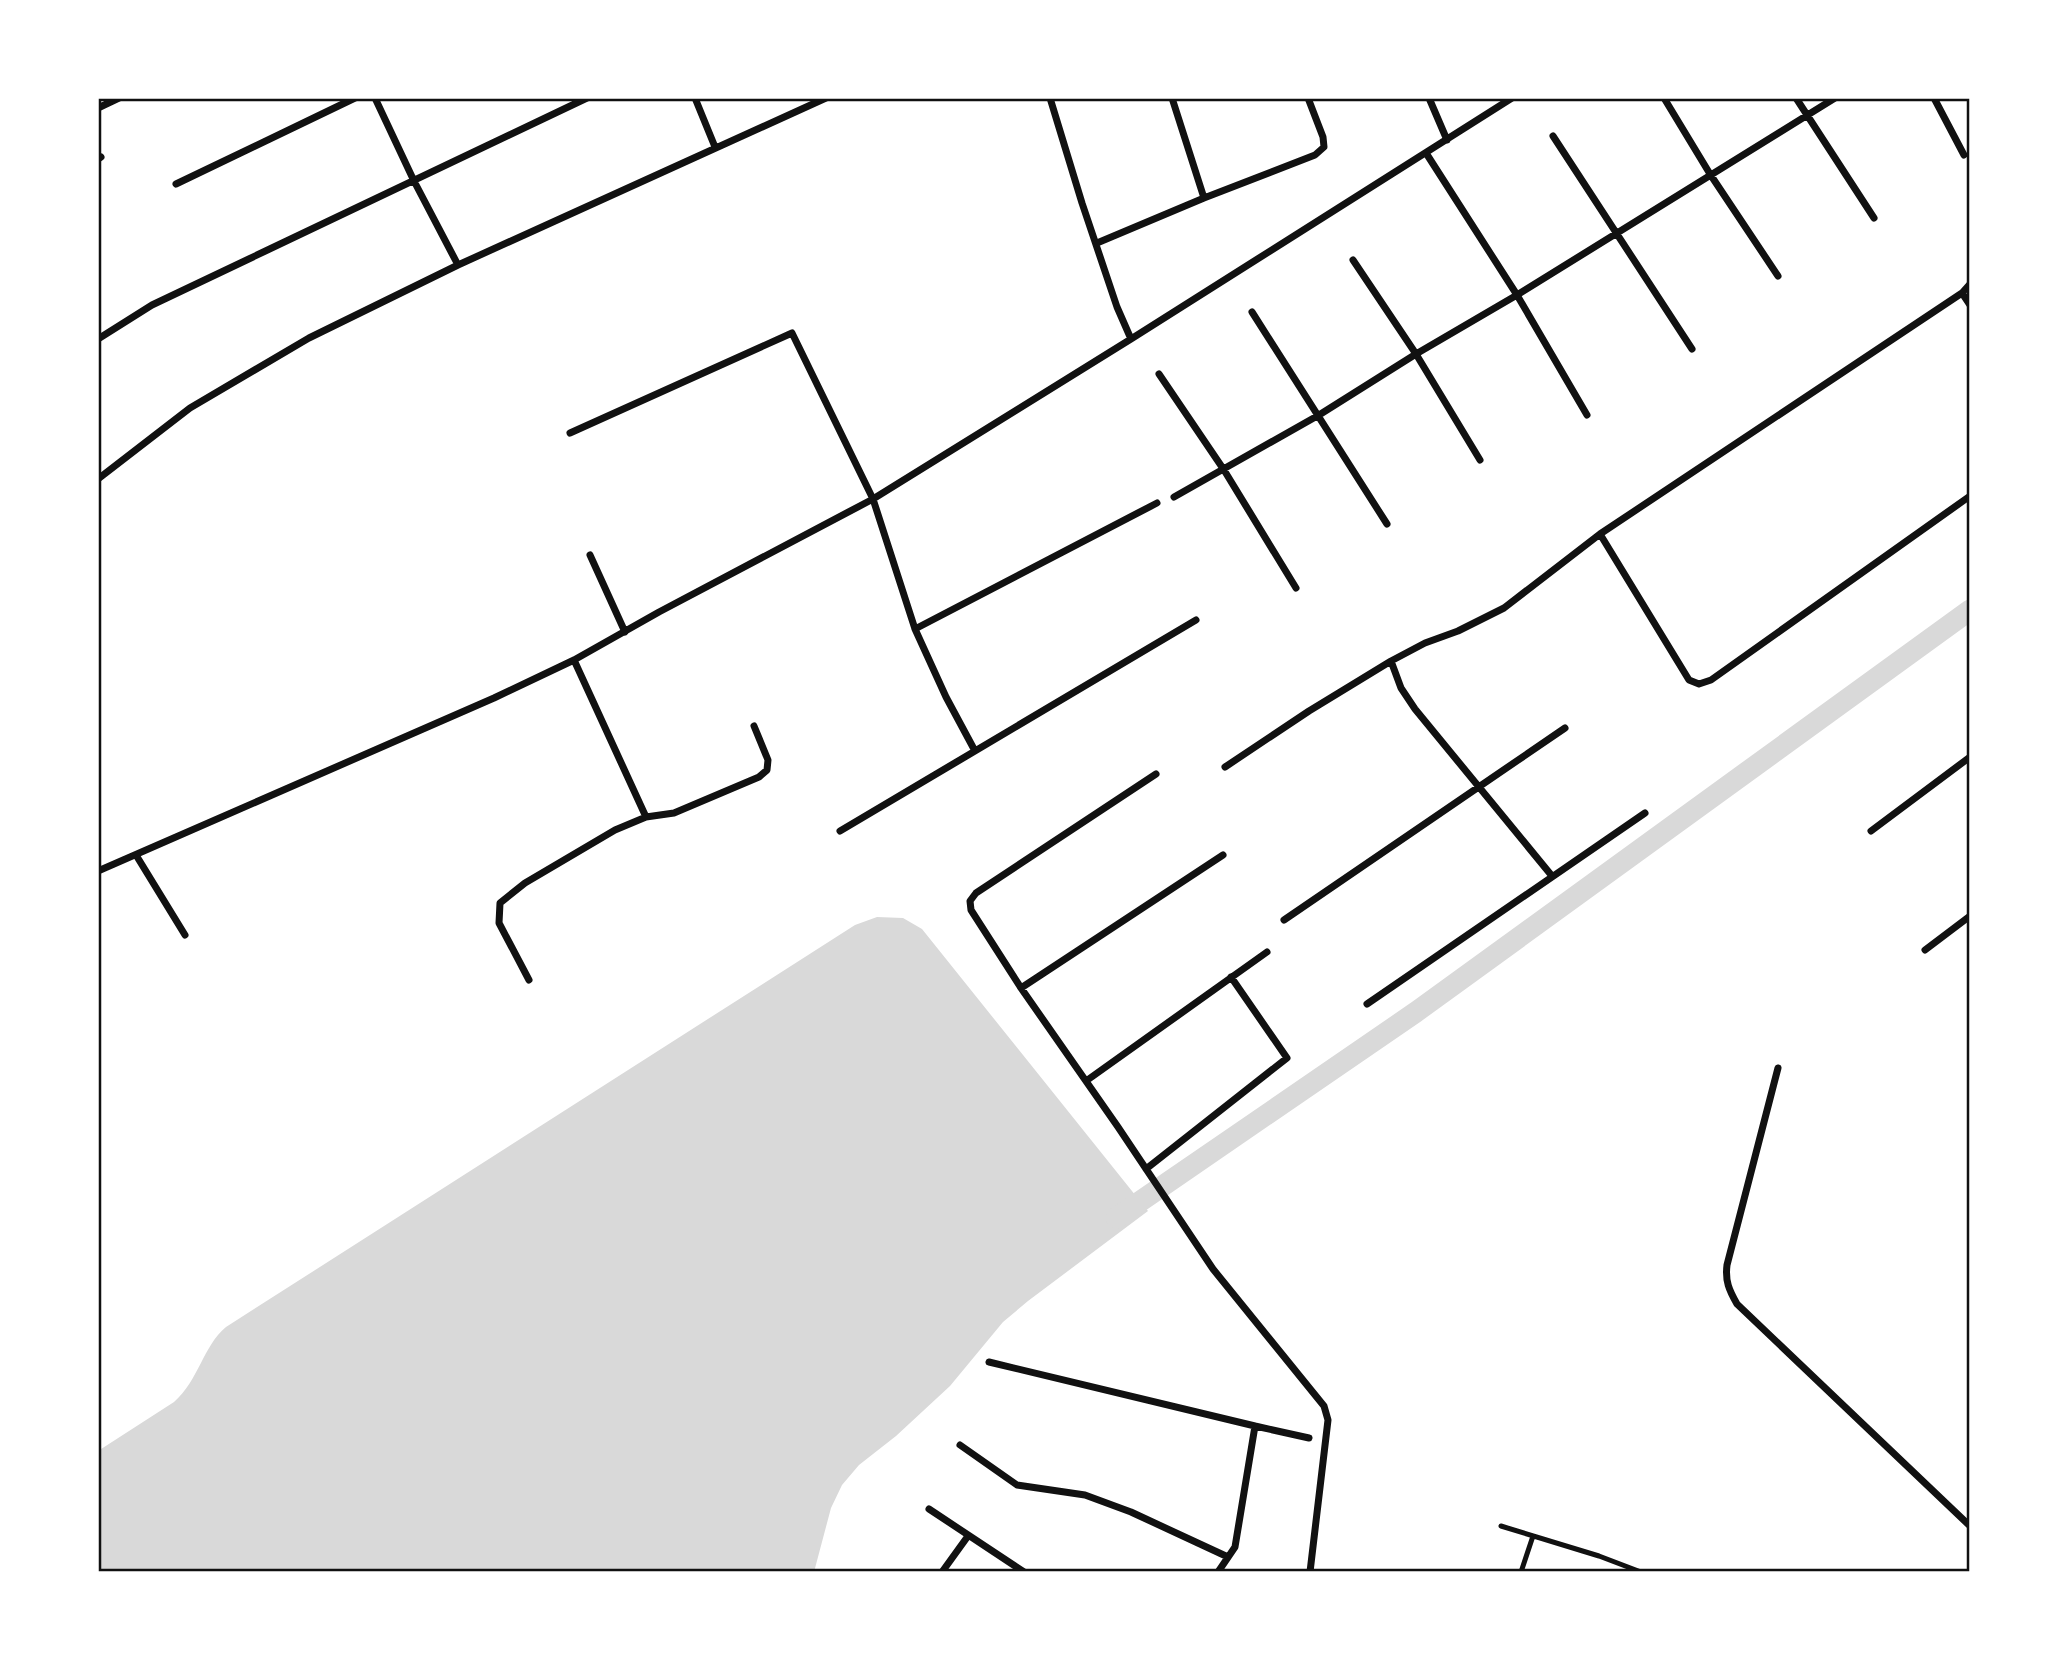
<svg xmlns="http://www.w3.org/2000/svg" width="2068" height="1670" viewBox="0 0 2068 1670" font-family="Roboto,sans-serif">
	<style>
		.water { fill: #d9d9d9 }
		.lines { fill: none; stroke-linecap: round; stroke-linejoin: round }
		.canal { stroke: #d9d9d9; stroke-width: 21 }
		.service { stroke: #111; stroke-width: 5 }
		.minor { stroke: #111; stroke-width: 7 }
		.neatline { fill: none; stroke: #111; stroke-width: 2.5 }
	</style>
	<rect width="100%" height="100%" fill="#fff"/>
	<path class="water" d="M877 917 903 918 922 929 1148 1211 1028 1301 1003 1322 950 1386 896 1436 859 1465 842 1485 831 1508 814 1572H98V1451L174 1402C199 1380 203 1346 226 1327L855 925Z"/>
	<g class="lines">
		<path class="canal" d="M1116 1218 1416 1012 1970 610"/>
		<path class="service" d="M1501 1526 1599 1556 1641 1572
			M1521 1572 1533 1536"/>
		<path class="minor" d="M375 98 414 181 458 265
			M695 98 715 147
			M1050 98 1082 203 1117 307 1131 339
			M1172 98 1204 198
			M1429 98 1447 140
			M1664 98 1710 174 1778 276
			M1796 98 1874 218
			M1934 98 1964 155
			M98 108 119 98
			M1553 136 1692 349
			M1426 153 1517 295 1587 415
			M98 159 101 157
			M176 184 355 98
			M1097 243 1204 198 1315 155 1324 147 1323 137 1308 98
			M1353 260 1416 354 1480 460
			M1962 293 1970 305
			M1252 312 1387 524
			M98 339 152 305 587 98
			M1159 374 1224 470 1296 588
			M570 433 792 333 873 499 915 629 946 697 975 751
			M98 479 190 408 309 338 458 265 826 98
			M1174 497 1319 415 1416 354 1517 295 1835 98
			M1600 534 1689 680 1699 684 1711 680 1970 496
			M590 555 625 632
			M915 629 1157 503
			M574 660 646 817
			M1391 661 1401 688 1415 709 1552 876
			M1225 767 1309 711 1391 661 1425 643 1458 631 1504 608 1600 534 1962 293 1970 284
			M1156 774 976 893 970 901 971 910 1021 988 1118 1127 1213 1269 1324 1406 1328 1420 1310 1572
			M840 831 1196 620
			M1871 831 1970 757
			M136 855 185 935
			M98 871 494 698 574 660 659 612 873 499 1131 339 1512 98
			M1284 920 1565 728
			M1925 950 1970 916
			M529 980 499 923 500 903 525 883 615 830 646 817 674 813 759 777 767 770 768 760 754 726
			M1021 988 1223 855
			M1367 1004 1645 813
			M1778 1068 1727 1265C1725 1281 1729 1290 1737 1304L1970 1526
			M1086 1081 1267 952
			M1146 1169 1287 1058 1231 977
			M989 1362 1255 1426 1235 1547 1218 1572
			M1255 1426 1309 1438
			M960 1445 1017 1485 1085 1495 1131 1512 1228 1557
			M929 1509 1024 1572
			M942 1572 968 1536"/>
	</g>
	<rect width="2068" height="1670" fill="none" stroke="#ffffff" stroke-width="200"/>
	<rect x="100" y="100" width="1868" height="1470" class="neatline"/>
</svg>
